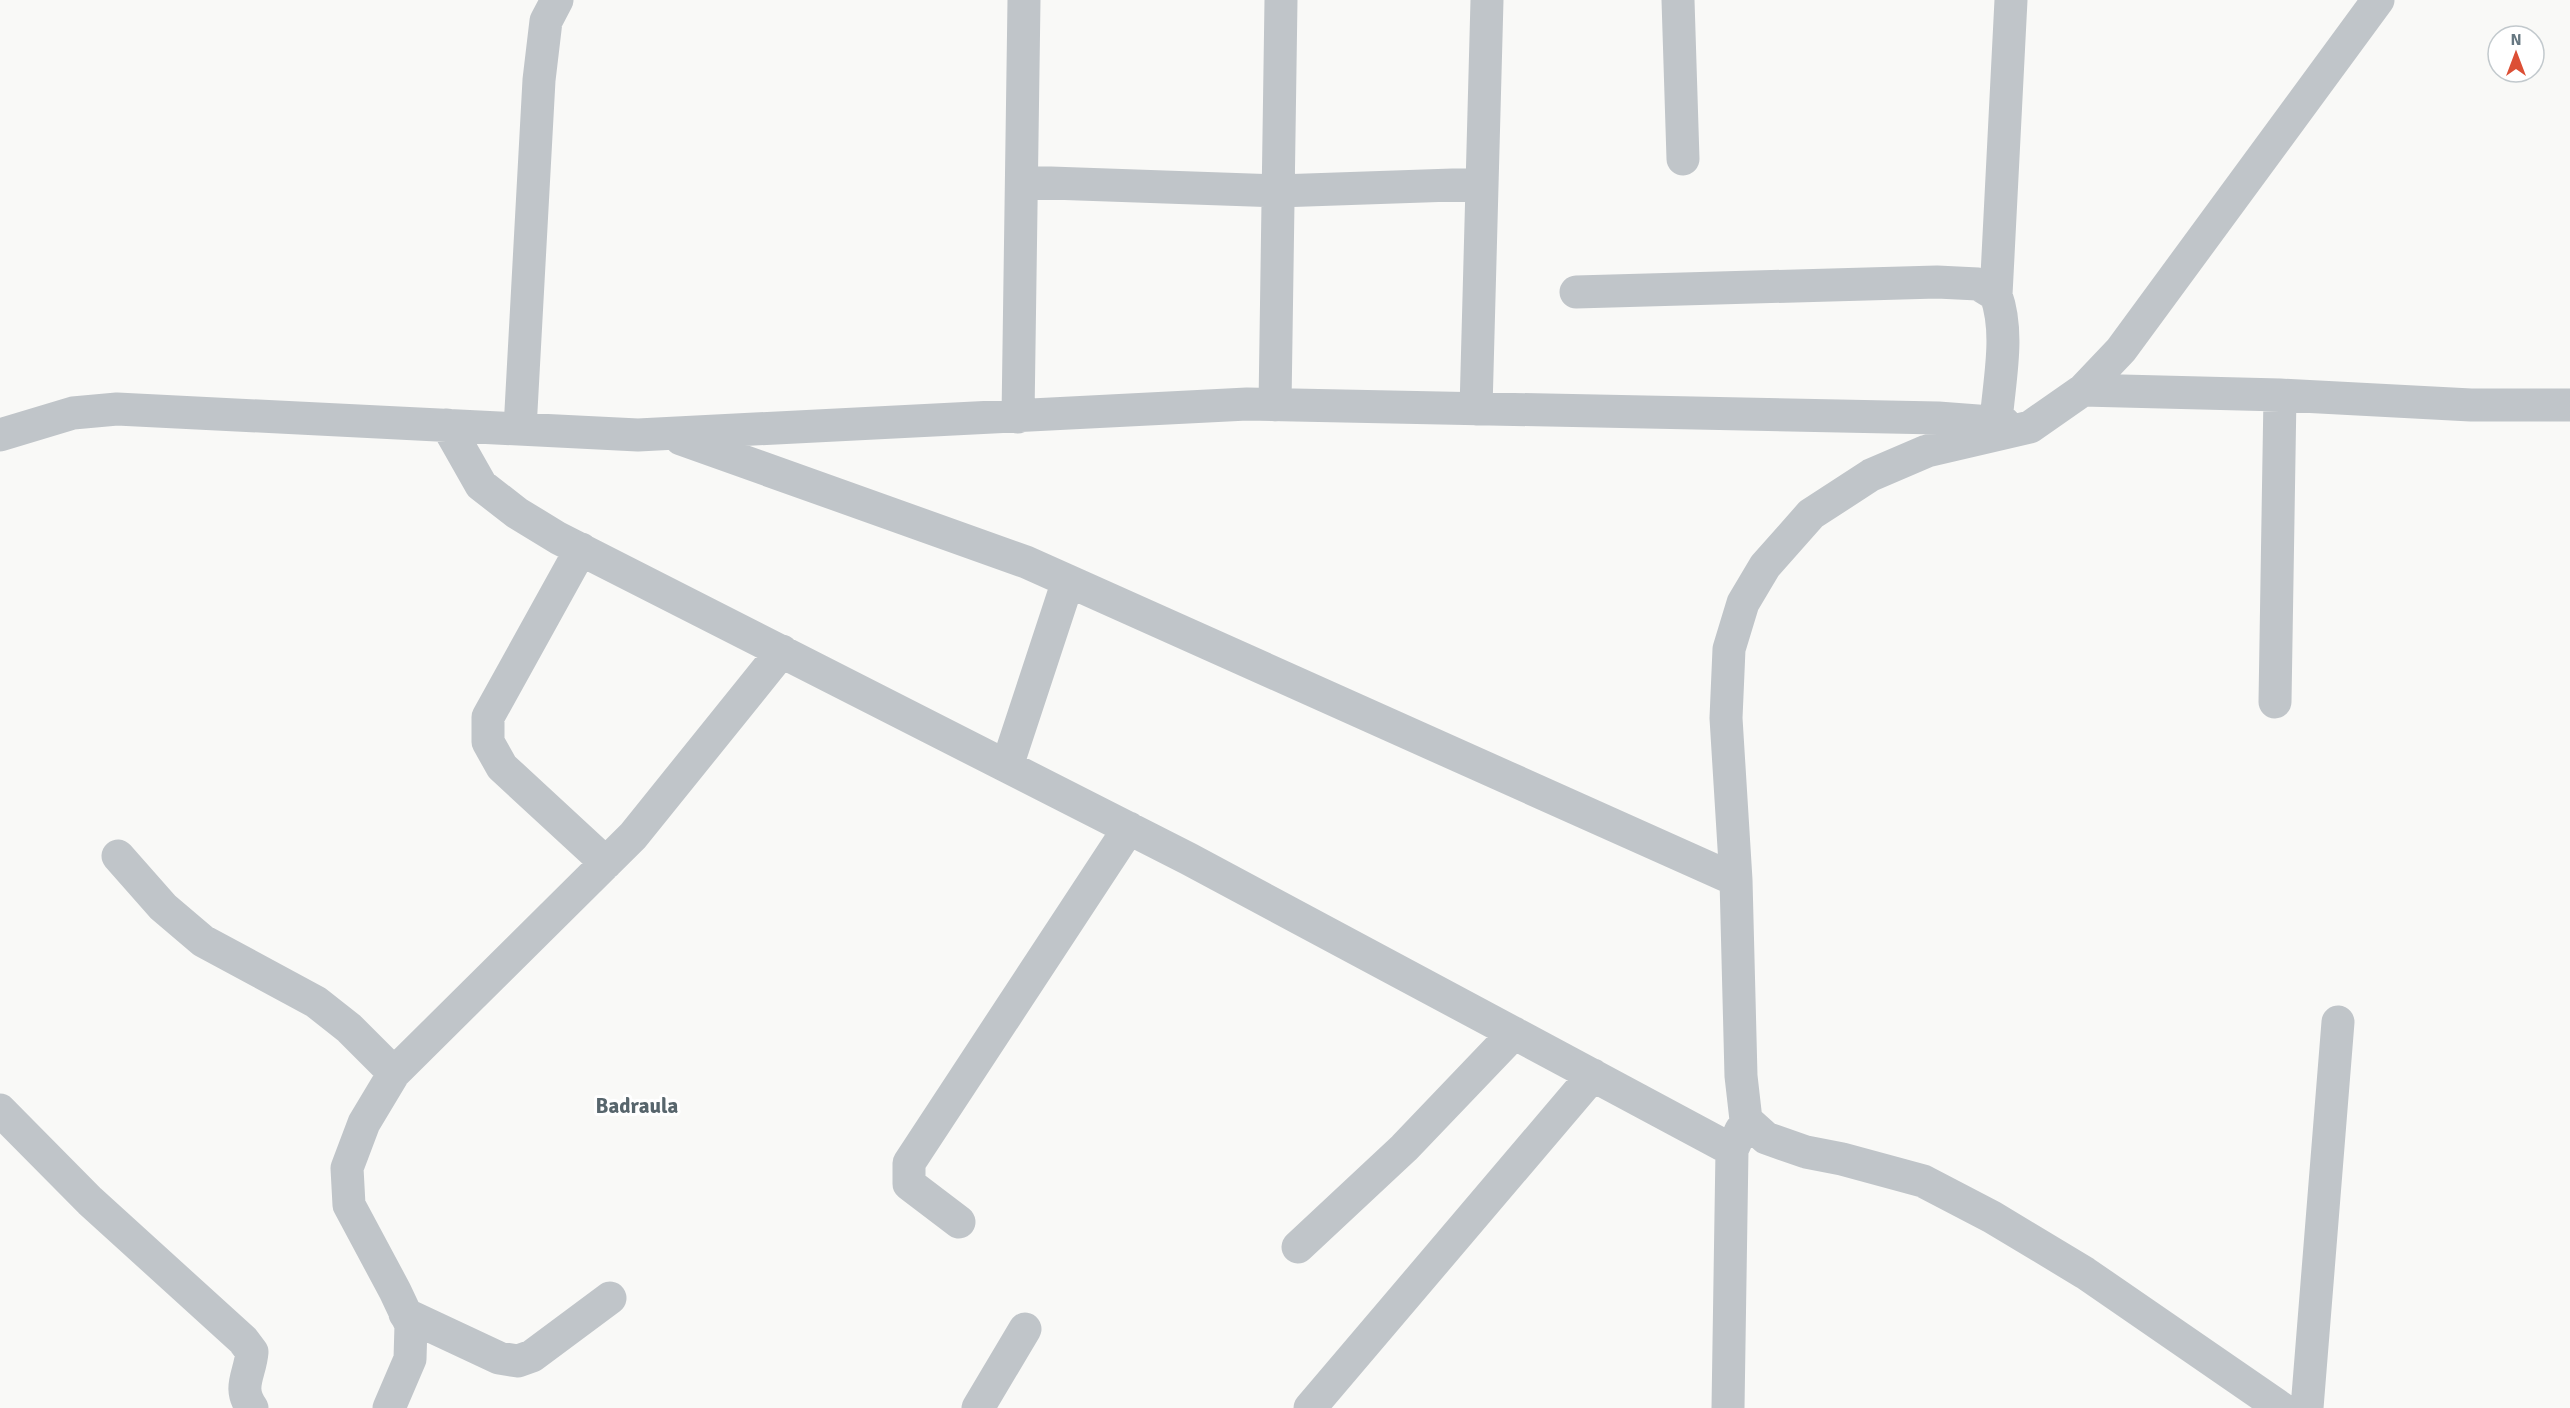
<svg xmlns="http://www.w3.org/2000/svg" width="2570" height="1408" viewBox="0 0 2570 1408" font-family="Signika,sans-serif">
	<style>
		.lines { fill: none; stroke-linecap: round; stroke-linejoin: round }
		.minor { stroke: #c0c5c9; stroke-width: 33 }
		.labels { text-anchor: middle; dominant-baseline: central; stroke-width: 6; stroke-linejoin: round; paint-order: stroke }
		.quarter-label { font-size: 21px; font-weight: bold; fill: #57656c; stroke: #fff }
	</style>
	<rect width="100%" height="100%" fill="#f9f9f7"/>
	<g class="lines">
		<path class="minor" d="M1678 0 1683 159
			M1022 182 1278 191 1482 184
			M1576 292 1937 282 1978 284 1996 295C2010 334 1999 381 1996 422
			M1996 295 2011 0
			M2083 390 2280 395 2471 405H2570
			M1275 405 1281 0
			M1476 409 1487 0
			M1018 417 1024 0
			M447 425 481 485 517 513 558 538 1189 859 1732 1150
			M520 429 539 80 546 21 557 0
			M0 435 73 413 117 409 638 435 1247 404 1938 418 2004 423
			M681 439 1026 562 1736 880
			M581 549 488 717V742L502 767 606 863
			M2275 702 2280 395
			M1007 766 1068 581
			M118 856 163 907 203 941 316 1002 349 1028 394 1073
			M0 1110 90 1201 243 1340 252 1352C250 1375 237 1387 252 1408
			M959 1222 909 1184V1163L1129 828
			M1298 1247 1404 1148 1514 1033
			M405 1314 499 1358 518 1361 532 1356 610 1298
			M389 1408 410 1359 411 1325 395 1291 349 1205 347 1168 364 1123 394 1073 633 836 782 651
			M978 1408 1025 1329
			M1310 1408 1593 1075
			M1728 1408 1732 1150 1741 1130
			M2281 1408 2085 1273 1992 1217 1923 1181 1842 1159 1806 1152 1766 1138 1746 1120 1741 1076 1736 880 1726 718 1729 649 1743 603 1765 566 1811 514 1871 475 1927 451 2030 427 2083 390 2121 350 2378 0
			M2307 1408 2338 1022"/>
	</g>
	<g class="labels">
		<g class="quarter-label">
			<text x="637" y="1106">Badraula</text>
		</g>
	</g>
	<g transform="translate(2516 54)"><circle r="28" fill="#ffffff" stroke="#c2c9cd" stroke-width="1.5"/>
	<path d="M0-4.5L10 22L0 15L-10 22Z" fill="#dc4f35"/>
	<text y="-9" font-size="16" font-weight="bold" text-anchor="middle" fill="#667781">N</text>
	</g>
</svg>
